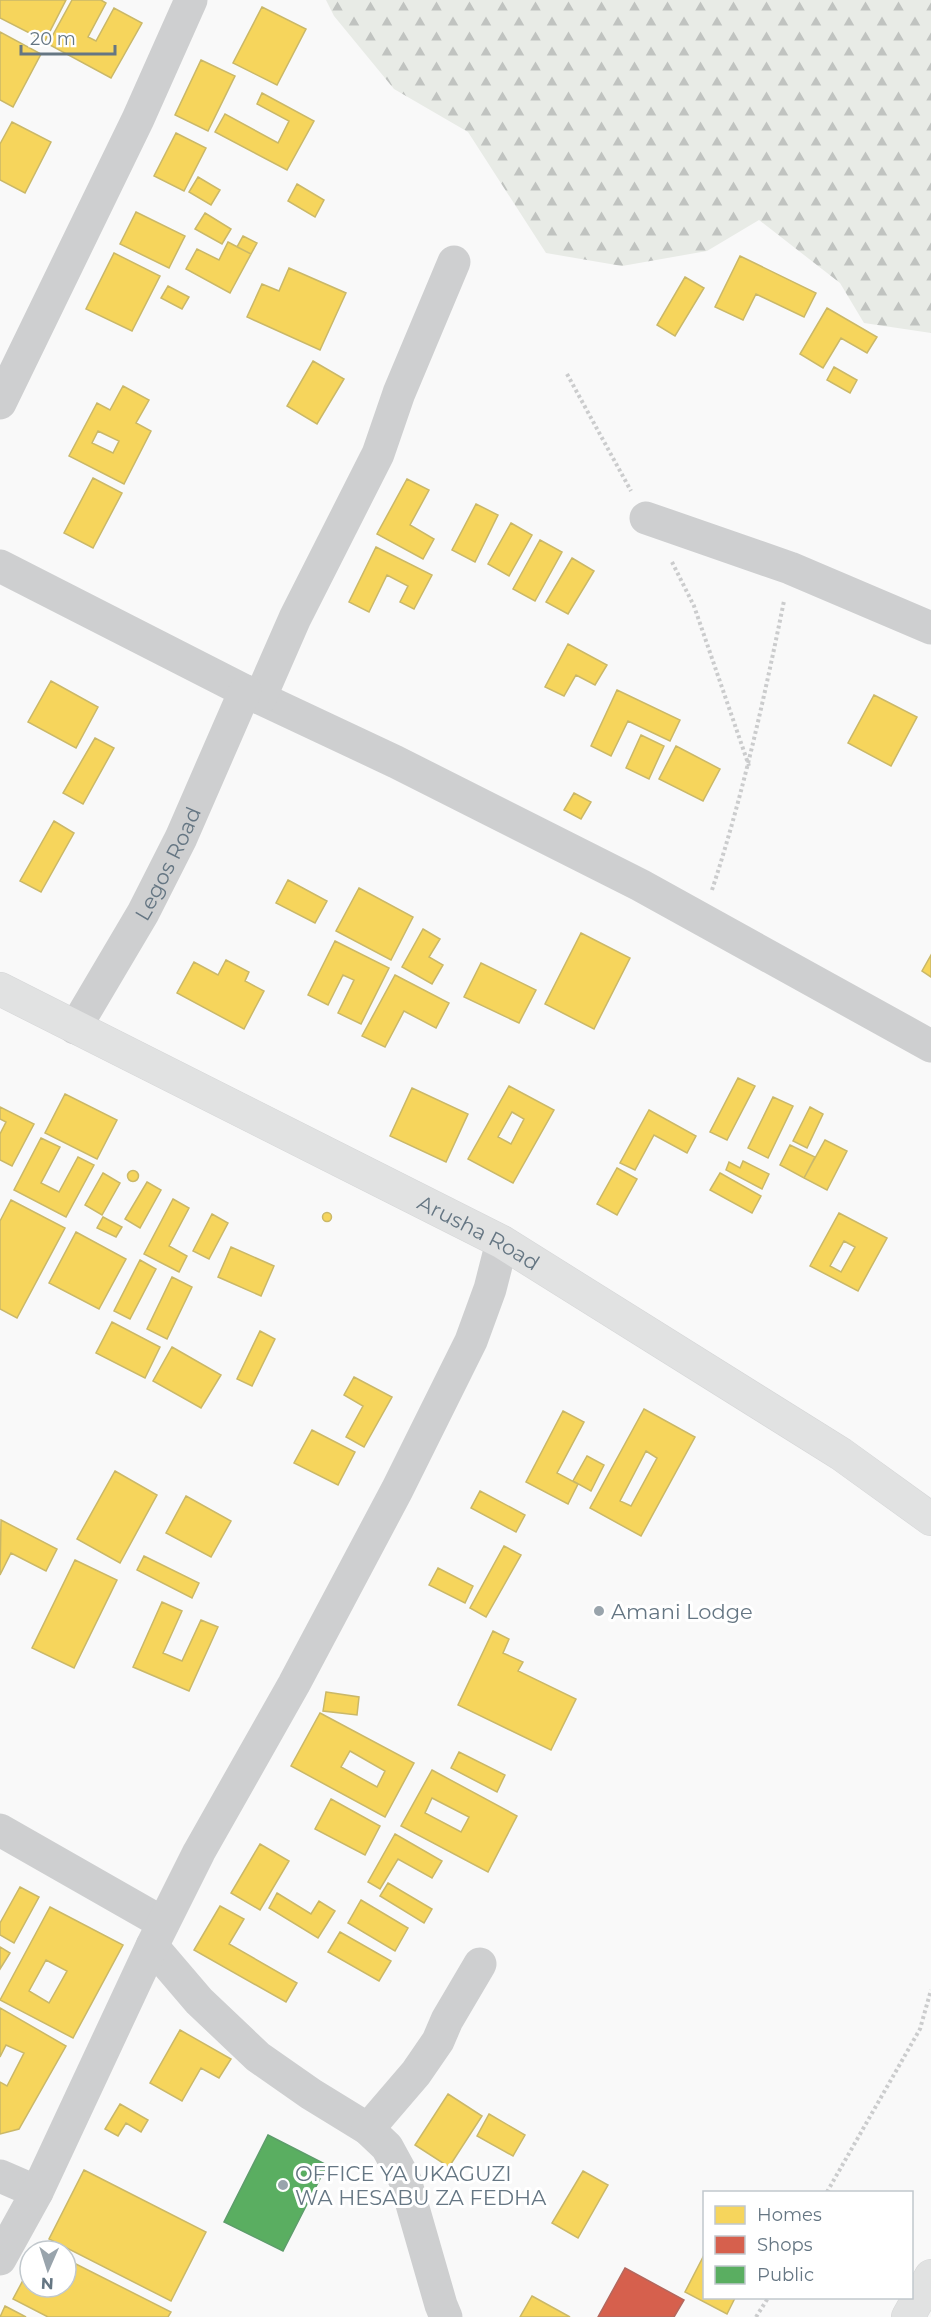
<svg xmlns="http://www.w3.org/2000/svg" width="931" height="2317" viewBox="0 0 931 2317" font-family="Montserrat,sans-serif">
	<style>
		.forest { fill: url(#forest-firs) }
		.homes { fill: #f6d55c; stroke: #cab868; stroke-width: 1.5; fill-rule: evenodd }
		.shops { fill: #d6604d; stroke: #b4675d; stroke-width: 1.5 }
		.public { fill: #5aae61; stroke: #5d9d6b; stroke-width: 1.5 }
		.lines { fill: none; stroke-linecap: round; stroke-linejoin: round }
		.major-casing { stroke: #d5d6d7; stroke-width: 34 }
		.highway-casing { stroke: #d5d6d6; stroke-width: 34 }
		.path { stroke: #cbcccd; stroke-width: 4; stroke-dasharray: 3 3; stroke-linecap: butt }
		.minor { stroke: #cecfd0; stroke-width: 33 }
		.major { stroke: #e1e2e2; stroke-width: 33 }
		.highway { stroke: #e1e2e2; stroke-width: 33 }
		.poi-dot { fill: #99a4ac; stroke: #fff; stroke-width: 2 }
		.labels { text-anchor: middle; dominant-baseline: central; stroke-width: 6; stroke-linejoin: round; paint-order: stroke }
		.street-label { font-size: 21px; fill: #657683; stroke: #fff }
		.poi-label { font-size: 21px; fill: #657683; stroke: #fff; text-anchor: start }
	</style>
	<defs>
		<pattern id="forest-firs" width="22" height="20" patternUnits="userSpaceOnUse" patternTransform="scale(1.5)"><rect width="22" height="20" fill="#e8ebe6"/><path d="M5 1l3.5 6h-7zM16 11l3.5 6h-7z" fill="#c0c3c0"/></pattern>
	</defs>
	<rect width="100%" height="100%" fill="#f9f9f9"/>
	<path class="forest" d="M326 0H931V333L864 323 840 283 759 220 707 251 622 266 546 253 468 132 394 89 334 16Z"/>
	<path class="homes" d="M0 0H66L45 41 0 18Z
		M72 0H101L106 3 88 37 96 41 114 8 142 23 111 78 48 44Z
		M262 7 306 29 277 85 233 63Z
		M0 32 41 54 13 107 0 100Z
		M201 60 235 76 208 131 175 115Z
		M262 93 314 121 287 170 215 132 225 114 278 143 289 121 257 104Z
		M12 122 51 142 25 193 0 180V144Z
		M176 133 206 148 184 191 154 176Z
		M198 177 220 190 211 205 189 192Z
		M297 184 324 200 315 217 288 201Z
		M136 212 185 236 169 268 120 244Z
		M205 213 231 229 222 244 195 229Z
		M243 236 257 243 251 254 237 247Z
		M228 242 251 254 230 293 186 269 197 249 219 260Z
		M114 253 160 276 132 331 86 309Z
		M740 256 816 293 804 317 756 294 743 320 715 307Z
		M289 268 346 293 320 350 247 317 262 284 279 291Z
		M685 277 704 288 675 336 657 325Z
		M168 286 189 297 182 309 161 298Z
		M827 308 877 337 867 353 841 338 823 368 800 354Z
		M313 361 344 379 317 424 287 406Z
		M834 367 857 380 850 393 827 380Z
		M123 386 149 400 136 423 151 431 124 484 69 456 97 403 110 410ZM98 431 119 441 113 453 92 443Z
		M93 478 122 493 93 548 64 533Z
		M407 479 429 490 410 525 434 539 423 559 377 534Z
		M476 504 498 515 475 562 452 550Z
		M511 523 532 535 509 576 488 564Z
		M540 540 562 552 535 601 513 589Z
		M376 547 432 575 414 609 400 602 408 586 387 575 369 612 349 602Z
		M572 558 594 571 568 614 546 602Z
		M568 644 607 665 595 685 576 675 564 696 545 687Z
		M51 681 98 707 76 748 28 722Z
		M617 690 680 720 670 741 628 721 611 756 591 746Z
		M874 695 917 717 891 766 848 743Z
		M641 735 664 746 649 779 626 768Z
		M95 738 114 748 83 804 63 793Z
		M676 746 720 769 703 801 659 779Z
		M574 793 591 802 581 819 564 810Z
		M54 821 74 833 41 892 20 881Z
		M288 880 327 901 315 923 276 903Z
		M359 888 413 917 391 960 336 931Z
		M423 929 440 939 429 957 443 965 432 984 402 967Z
		M581 933 630 958 594 1029 545 1004Z
		M335 941 389 968 361 1024 338 1013 354 980 343 975 328 1005 308 995Z
		M931 955V977L922 971Z
		M226 960 249 972 245 981 264 991 244 1029 177 993 194 962 218 975Z
		M481 963 536 990 519 1023 464 997Z
		M395 975 449 1003 436 1028 404 1011 385 1047 362 1036Z
		M738 1078 755 1086 727 1140 710 1132Z
		M509 1086 554 1110 513 1183 468 1159ZM512 1112 524 1119 511 1144 498 1137Z
		M412 1088 468 1114 446 1162 390 1136Z
		M65 1094 117 1120 97 1159 45 1133Z
		M773 1097 793 1106 768 1158 748 1148Z
		M0 1107 34 1124 12 1166 0 1160V1134L6 1122 0 1119Z
		M810 1107 823 1114 807 1148 793 1141Z
		M649 1110 696 1136 687 1153 654 1135 635 1170 620 1163Z
		M41 1138 60 1147 41 1183 59 1192 78 1157 94 1165 66 1217 14 1190Z
		M825 1140 847 1151 827 1190 804 1178Z
		M790 1145 815 1157 804 1178 780 1165Z
		M743 1161 769 1174 762 1189 726 1170 729 1162 740 1168Z
		M617 1168 637 1179 617 1215 597 1204Z
		M127.5 1176a5.5 5.5 0 1 1 11 0a5.5 5.5 0 1 1-11 0Z
		M103 1173 120 1183 102 1215 85 1205Z
		M720 1173 761 1196 752 1213 710 1190Z
		M147 1182 161 1190 140 1228 125 1219Z
		M173 1199 189 1208 169 1246 187 1256 179 1272 144 1254Z
		M11 1200 65 1228 17 1318 0 1309V1221Z
		M322.5 1217a4.5 4.5 0 1 1 9 0a4.5 4.5 0 1 1-9 0Z
		M839 1213 887 1238 858 1291 810 1266ZM844 1241 855 1247 841 1272 830 1266Z
		M212 1214 228 1223 209 1259 193 1251Z
		M103 1217 122 1227 116 1237 97 1228Z
		M76 1232 126 1259 99 1309 49 1283Z
		M231 1247 274 1266 261 1296 218 1277Z
		M140 1260 156 1269 130 1319 114 1311Z
		M172 1277 192 1287 167 1339 147 1329Z
		M112 1322 160 1347 145 1378 96 1353Z
		M260 1331 275 1339 252 1386 237 1379Z
		M172 1347 221 1375 201 1408 153 1381Z
		M354 1377 392 1397 364 1447 346 1437 363 1406 344 1395Z
		M644 1409 695 1437 641 1536 590 1508ZM646 1451 657 1458 631 1506 620 1501Z
		M563 1411 584 1422 557 1473 578 1484 568 1504 526 1482Z
		M312 1430 355 1452 338 1485 294 1463Z
		M587 1456 604 1465 591 1491 573 1481Z
		M115 1471 157 1495 120 1563 77 1539Z
		M480 1491 525 1515 516 1532 471 1508Z
		M186 1496 231 1521 211 1557 166 1533Z
		M1 1520 57 1549 46 1571 11 1553 0 1575Z
		M504 1546 521 1555 486 1617 470 1608Z
		M144 1556 199 1583 192 1598 137 1570Z
		M75 1560 117 1580 74 1668 32 1648Z
		M438 1568 473 1586 465 1603 429 1585Z
		M162 1602 182 1611 163 1653 182 1661 201 1620 218 1627 189 1691 133 1667Z
		M493 1631 509 1639 503 1653 523 1662 518 1671 576 1699 551 1750 458 1705Z
		M326 1692 359 1697 357 1715 323 1711Z
		M320 1713 414 1763 385 1817 291 1766ZM350 1751 385 1771 377 1787 341 1767Z
		M459 1752 505 1775 497 1792 451 1768Z
		M432 1770 517 1816 488 1872 401 1826ZM432 1798 469 1817 461 1832 425 1813Z
		M331 1799 380 1826 365 1855 315 1829Z
		M395 1834 442 1861 432 1878 398 1859 380 1889 368 1882Z
		M260 1844 289 1861 260 1910 231 1893Z
		M388 1883 432 1909 424 1923 380 1896Z
		M20 1887 39 1897 14 1943 0 1935V1923Z
		M277 1893 311 1914 319 1901 335 1911 318 1938 269 1908Z
		M361 1900 408 1928 395 1951 348 1923Z
		M220 1906 244 1919 229 1944 297 1983 286 2002 194 1950Z
		M50 1907 123 1945 73 2038 0 2000ZM46 1960 67 1971 49 2003 29 1991Z
		M340 1932 391 1961 379 1981 328 1952Z
		M0 1947 10 1953 0 1969Z
		M0 2008 66 2046 19 2129 0 2134V2082L7 2086 24 2053 6 2045 0 2057Z
		M180 2030 231 2059 219 2078 201 2068 182 2101 150 2083Z
		M448 2094 482 2116 449 2167 415 2145Z
		M120 2104 148 2120 141 2132 126 2123 118 2136 105 2129Z
		M489 2114 525 2135 513 2156 477 2136Z
		M84 2170 206 2232 171 2301 49 2239Z
		M583 2171 608 2185 578 2238 552 2223Z
		M704 2255V2298H735L727 2314 685 2292Z
		M66 2259 171 2312 168 2317H48L13 2299 30 2267V2287H66Z
		M532 2296 570 2317H520Z
		M5 2306 26 2317H0Z"/>
	<path class="shops" d="M625 2268 684 2300 674 2317H598Z"/>
	<path class="public" d="M268 2135 327 2165 283 2251 224 2222Z"/>
	<g class="lines">
		<defs>
			<g id="major">
				<path id="s2" d="M0 989 502 1242 841 1454 931 1519"/>
			</g>
			<path id="highway" d="M908 2317 931 2276"/>
		</defs>
		<use href="#major" class="major-casing"/>
		<use href="#highway" class="highway-casing"/>
		<path class="path" d="M567 374 631 491
			M672 562 694 606 749 766
			M712 890C743 795 764 699 784 601
			M827 2192 920 2029 931 1990
			M756 2317 768 2298"/>
		<g class="minor">
			<path d="M0 403 138 119 191 0"/>
			<path d="M646 518 790 568 931 628"/>
			<path d="M0 566 245 691 396 762 640 885 931 1046"/>
			<path d="M260 698 295 618 378 454 399 393 454 262"/>
			<path id="s1" d="M75 1028 143 913 181 838 245 691"/>
			<path d="M0 1830 163 1923"/>
			<path d="M152 1946 199 2001 258 2057 311 2094 368 2129 387 2147 405 2180 441 2305 446 2317"/>
			<path d="M368 2129 416 2073 438 2041 447 2020 480 1964"/>
			<path d="M0 2176 37 2192"/>
			<path d="M0 2259 37 2192 152 1946 199 1852 294 1684 397 1490 471 1341 490 1289 502 1242"/>
		</g>
		<use href="#major" class="major"/>
		<use href="#highway" class="highway"/>
	</g>
	<g class="poi-dot">
		<circle cx="599" cy="1611" r="6"/>
		<circle cx="283" cy="2185" r="6"/>
	</g>
	<g class="labels">
		<g class="street-label">
			<text stroke="none"><textPath href="#s1" startOffset="189">Legos Road</textPath></text>
			<text stroke="none"><textPath href="#s2" startOffset="537">Arusha Road</textPath></text>
		</g>
		<g class="poi-label">
			<text x="611" y="1611">Amani Lodge</text>
			<text x="295" y="2173">OFFICE YA UKAGUZI<tspan x="295" dy="24">WA HESABU ZA FEDHA</tspan></text>
		</g>
	</g>
	<rect x="703" y="2191" width="210" height="108" fill="#ffffff" stroke="#c1c8cd" stroke-width="1.5"/>
	<rect x="715" y="2206" width="30" height="18" fill="#f6d55c" stroke="#c1c8cd" stroke-width="1.5"/>
	<text x="757" y="2221" font-size="18" fill="#657683">Homes</text>
	<rect x="715" y="2236" width="30" height="18" fill="#d6604d" stroke="#c1c8cd" stroke-width="1.5"/>
	<text x="757" y="2251" font-size="18" fill="#657683">Shops</text>
	<rect x="715" y="2266" width="30" height="18" fill="#5aae61" stroke="#c1c8cd" stroke-width="1.5"/>
	<text x="757" y="2281" font-size="18" fill="#657683">Public</text>
	<g transform="translate(48 2269) rotate(183)"><circle r="28" fill="#ffffff" stroke="#c1c8cd" stroke-width="1.5"/>
	<path d="M0-4.5L10 22L0 15L-10 22Z" fill="#99a4ac"/>
	<text y="-9" font-size="16" font-weight="bold" text-anchor="middle" fill="#657683">N</text>
	</g>
	<path d="M21 45v9h94v-9" fill="none" stroke="#657683" stroke-width="3"/>
	<text x="30" y="45" font-size="18" fill="#657683" stroke="#ffffff" stroke-width="4.5" paint-order="stroke">20 m</text>
</svg>
